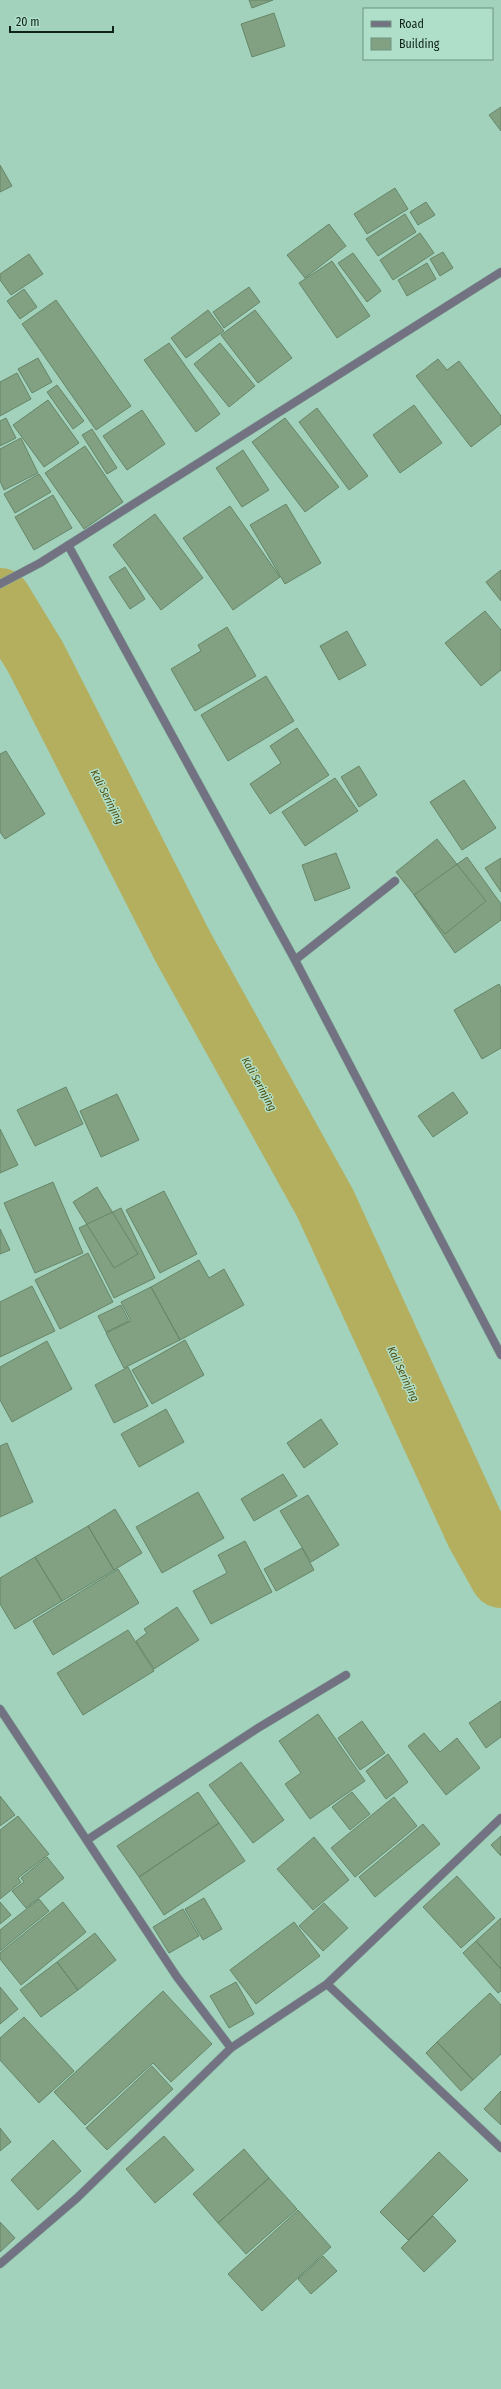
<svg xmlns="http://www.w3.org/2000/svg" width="501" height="2389" viewBox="0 0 501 2389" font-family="'Fira Sans Condensed',sans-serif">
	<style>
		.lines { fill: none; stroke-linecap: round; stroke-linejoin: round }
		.river { stroke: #b4af5e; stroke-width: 62 }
		.building { fill: #81a182; stroke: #668668 }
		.minor-casing { stroke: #85ae9c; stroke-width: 9 }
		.minor { stroke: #727283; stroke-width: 8 }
		.labels { text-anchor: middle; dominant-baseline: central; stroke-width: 3; stroke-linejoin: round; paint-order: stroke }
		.water-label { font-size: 11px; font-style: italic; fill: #4f4b0b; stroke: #afdfc9 }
	</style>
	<rect width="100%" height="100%" fill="#a2d1bc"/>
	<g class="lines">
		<path class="river" d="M0 599 36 658 183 947 325 1203 477 1534 501 1577"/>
	</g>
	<path class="building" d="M249 0H273L252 8Z
		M274 13 285 46 252 57 241 24Z
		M501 107V131L489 115Z
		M0 165 12 186 0 192Z
		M395 188 408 209 367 234 354 214Z
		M426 202 435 215 418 225 410 212Z
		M405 214 416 232 378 256 366 239Z
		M329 224 346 246 305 278 287 255Z
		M420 233 434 253 393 280 380 260Z
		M443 252 453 268 440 276 430 259Z
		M353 253 381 291 367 302 338 263Z
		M29 254 43 274 11 295 0 280V274Z
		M332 261 370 316 337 338 299 283Z
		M427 263 436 279 407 296 398 280Z
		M249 287 260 302 224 328 213 312Z
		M24 289 37 307 20 319 7 301Z
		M56 300 131 406 96 430 22 324Z
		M208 310 224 331 186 358 171 338Z
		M255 310 292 358 258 383 221 335Z
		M169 343 220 414 196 432 144 360Z
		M220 343 255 386 229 407 194 364Z
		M38 358 52 382 32 393 18 369Z
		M438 359 447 370 459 361 501 416V424L471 447 416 376Z
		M17 373 31 399 0 416V382Z
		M57 385 84 421 73 429 47 392Z
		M48 400 79 443 44 467 13 425Z
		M414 405 442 443 400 473 373 435Z
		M317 408 368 476 349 490 299 422Z
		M142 410 165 444 127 470 103 436Z
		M6 418 16 438 0 446V421Z
		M285 418 339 487 305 512 252 442Z
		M92 429 117 468 107 474 82 435Z
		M21 438 38 473 4 490 0 481V449Z
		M85 446 123 502 84 529 45 473Z
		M243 450 269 490 242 507 216 468Z
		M39 474 51 492 15 513 4 494Z
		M53 495 72 528 34 550 15 517Z
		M286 504 321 563 285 584 250 525Z
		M230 506 280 577 233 610 183 538Z
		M155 514 203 578 161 610 113 545Z
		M125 567 145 599 130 609 109 577Z
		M501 570V601L486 582Z
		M485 611 501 630V670L481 686 445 643Z
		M227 627 256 676 195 711 171 669 201 651 198 645Z
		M347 631 366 665 339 680 320 646Z
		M266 676 294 721 228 761 201 715Z
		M297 728 329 775 270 814 250 784 281 763 270 746Z
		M6 751 45 814 5 839 0 832V754Z
		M359 766 377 795 359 807 341 777Z
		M335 778 358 811 305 846 282 812Z
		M464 780 496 828 462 850 430 802Z
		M437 839 486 901 445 934 396 872Z
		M336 853 350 888 315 901 302 865Z
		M467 857 501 904V920L455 953 414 895Z
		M501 858V892L485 868Z
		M499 984 501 988V1048L482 1059 454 1010Z
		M66 1087 83 1124 35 1146 17 1110Z
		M453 1092 468 1113 433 1137 418 1116Z
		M117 1094 139 1140 101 1157 80 1111Z
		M0 1129 18 1165 0 1173Z
		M53 1182 83 1253 35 1273 4 1203Z
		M97 1187 138 1254 114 1268 73 1202Z
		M164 1191 197 1254 160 1273 126 1210Z
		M121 1208 155 1278 114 1298 79 1228Z
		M0 1229 10 1250 0 1254Z
		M88 1253 113 1302 60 1329 35 1280Z
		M199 1260 209 1278 224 1269 244 1305 180 1340 151 1287Z
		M32 1286 55 1331 0 1357V1302Z
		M151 1287 180 1340 124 1368 106 1333 131 1321 121 1302Z
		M121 1305 129 1321 106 1332 98 1316Z
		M185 1340 204 1375 152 1404 132 1370Z
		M47 1341 72 1389 12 1422 0 1400V1367Z
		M128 1367 148 1406 114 1423 95 1385Z
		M166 1409 184 1442 139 1467 121 1434Z
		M321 1419 338 1444 304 1468 287 1443Z
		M7 1443 33 1502 0 1517V1446Z
		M283 1474 297 1496 254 1521 241 1499Z
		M198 1492 224 1538 162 1573 136 1527Z
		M308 1495 339 1545 311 1562 280 1511Z
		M115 1509 142 1553 114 1570 88 1526Z
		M88 1526 114 1570 62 1601 35 1557Z
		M245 1541 272 1592 211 1624 193 1591 227 1573 218 1555Z
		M302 1548 314 1570 276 1591 264 1569Z
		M35 1557 62 1601 15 1629 0 1604V1578Z
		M118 1569 139 1603 53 1655 33 1621Z
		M177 1607 199 1640 154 1669 136 1641 147 1633 144 1629Z
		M128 1630 154 1671 83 1715 57 1673Z
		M501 1701V1737L486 1748 469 1723Z
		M318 1714 365 1781 310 1819 285 1784 301 1773 279 1741Z
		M362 1721 385 1753 360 1770 338 1738Z
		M424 1733 440 1752 457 1738 480 1768 446 1795 408 1746Z
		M388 1754 408 1782 386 1799 366 1771Z
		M241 1762 284 1820 253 1843 209 1785Z
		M198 1792 219 1823 139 1877 117 1846Z
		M352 1792 370 1814 350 1830 332 1807Z
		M0 1796 15 1815 0 1826Z
		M394 1797 417 1826 355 1877 331 1848Z
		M18 1816 49 1854 18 1878 21 1882 0 1899V1830Z
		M219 1823 245 1861 164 1915 139 1877Z
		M423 1824 440 1844 375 1897 359 1877Z
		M501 1836V1856L491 1845Z
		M314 1837 349 1880 313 1910 277 1869Z
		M47 1857 64 1878 26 1908 12 1891 24 1882 21 1878Z
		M457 1876 495 1918 461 1948 423 1907Z
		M204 1898 222 1929 203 1940 185 1909Z
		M39 1899 49 1911 0 1951V1930Z
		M0 1902 11 1915 0 1924Z
		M63 1902 86 1932 21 1985 0 1959V1953Z
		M324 1903 348 1928 323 1951 299 1926Z
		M183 1909 199 1936 169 1953 153 1927Z
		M501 1918V1969L476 1941Z
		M294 1922 320 1956 256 2004 230 1970Z
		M95 1933 116 1960 78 1990 57 1962Z
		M476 1941 501 1969V1991L498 1993 463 1953Z
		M57 1962 78 1990 41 2017 20 1990Z
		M236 1982 254 2014 229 2028 210 1996Z
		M0 1987 18 2009 0 2024Z
		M163 1991 212 2044 171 2082 153 2063 85 2125 54 2092Z
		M490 1993 501 2005V2054L473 2080 437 2042Z
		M24 2017 74 2071 39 2103 0 2060V2038Z
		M437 2042 473 2080 461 2091 426 2053Z
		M152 2066 173 2089 107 2150 86 2128Z
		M501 2091V2125L484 2109Z
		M0 2128 11 2142 0 2151Z
		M164 2136 194 2170 155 2203 126 2169Z
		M53 2140 81 2171 38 2210 11 2180Z
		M244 2149 269 2178 218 2223 193 2194Z
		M439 2152 468 2180 408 2240 380 2212Z
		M269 2178 297 2209 246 2254 218 2223Z
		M298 2210 331 2247 262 2311 228 2274Z
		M433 2216 456 2241 424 2272 401 2248Z
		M0 2222 15 2238 0 2252Z
		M323 2256 337 2271 311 2294 298 2279Z"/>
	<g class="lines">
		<defs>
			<path id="minor" d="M68 545 295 960 501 1355
				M0 584 40 563 501 272
				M295 960 395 881
				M0 1709 177 1977 231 2048
				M87 1840 258 1728 346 1675
				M327 1984 501 1818
				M0 2264 77 2198 231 2048 327 1984 501 2148"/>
		</defs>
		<use href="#minor" class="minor-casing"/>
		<use href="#minor" class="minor"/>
	</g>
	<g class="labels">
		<g class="water-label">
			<text transform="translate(107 797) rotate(63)">Kali Serinjing</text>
			<text transform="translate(259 1084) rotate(61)">Kali Serinjing</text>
			<text transform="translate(403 1374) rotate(65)">Kali Serinjing</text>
		</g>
	</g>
	<rect x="363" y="8" width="130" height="52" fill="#afdfc9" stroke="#6f9483"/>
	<rect x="371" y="21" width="20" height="6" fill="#727283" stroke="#6f9483"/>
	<text x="399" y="28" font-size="12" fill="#10231b">Road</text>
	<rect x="371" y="38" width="20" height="12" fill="#81a182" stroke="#6f9483"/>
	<text x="399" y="48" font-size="12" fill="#10231b">Building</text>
	<path d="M10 26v6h103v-6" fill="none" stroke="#10231b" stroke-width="2"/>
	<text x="16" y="26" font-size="12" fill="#10231b" stroke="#afdfc9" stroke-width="3" paint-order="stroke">20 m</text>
</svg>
